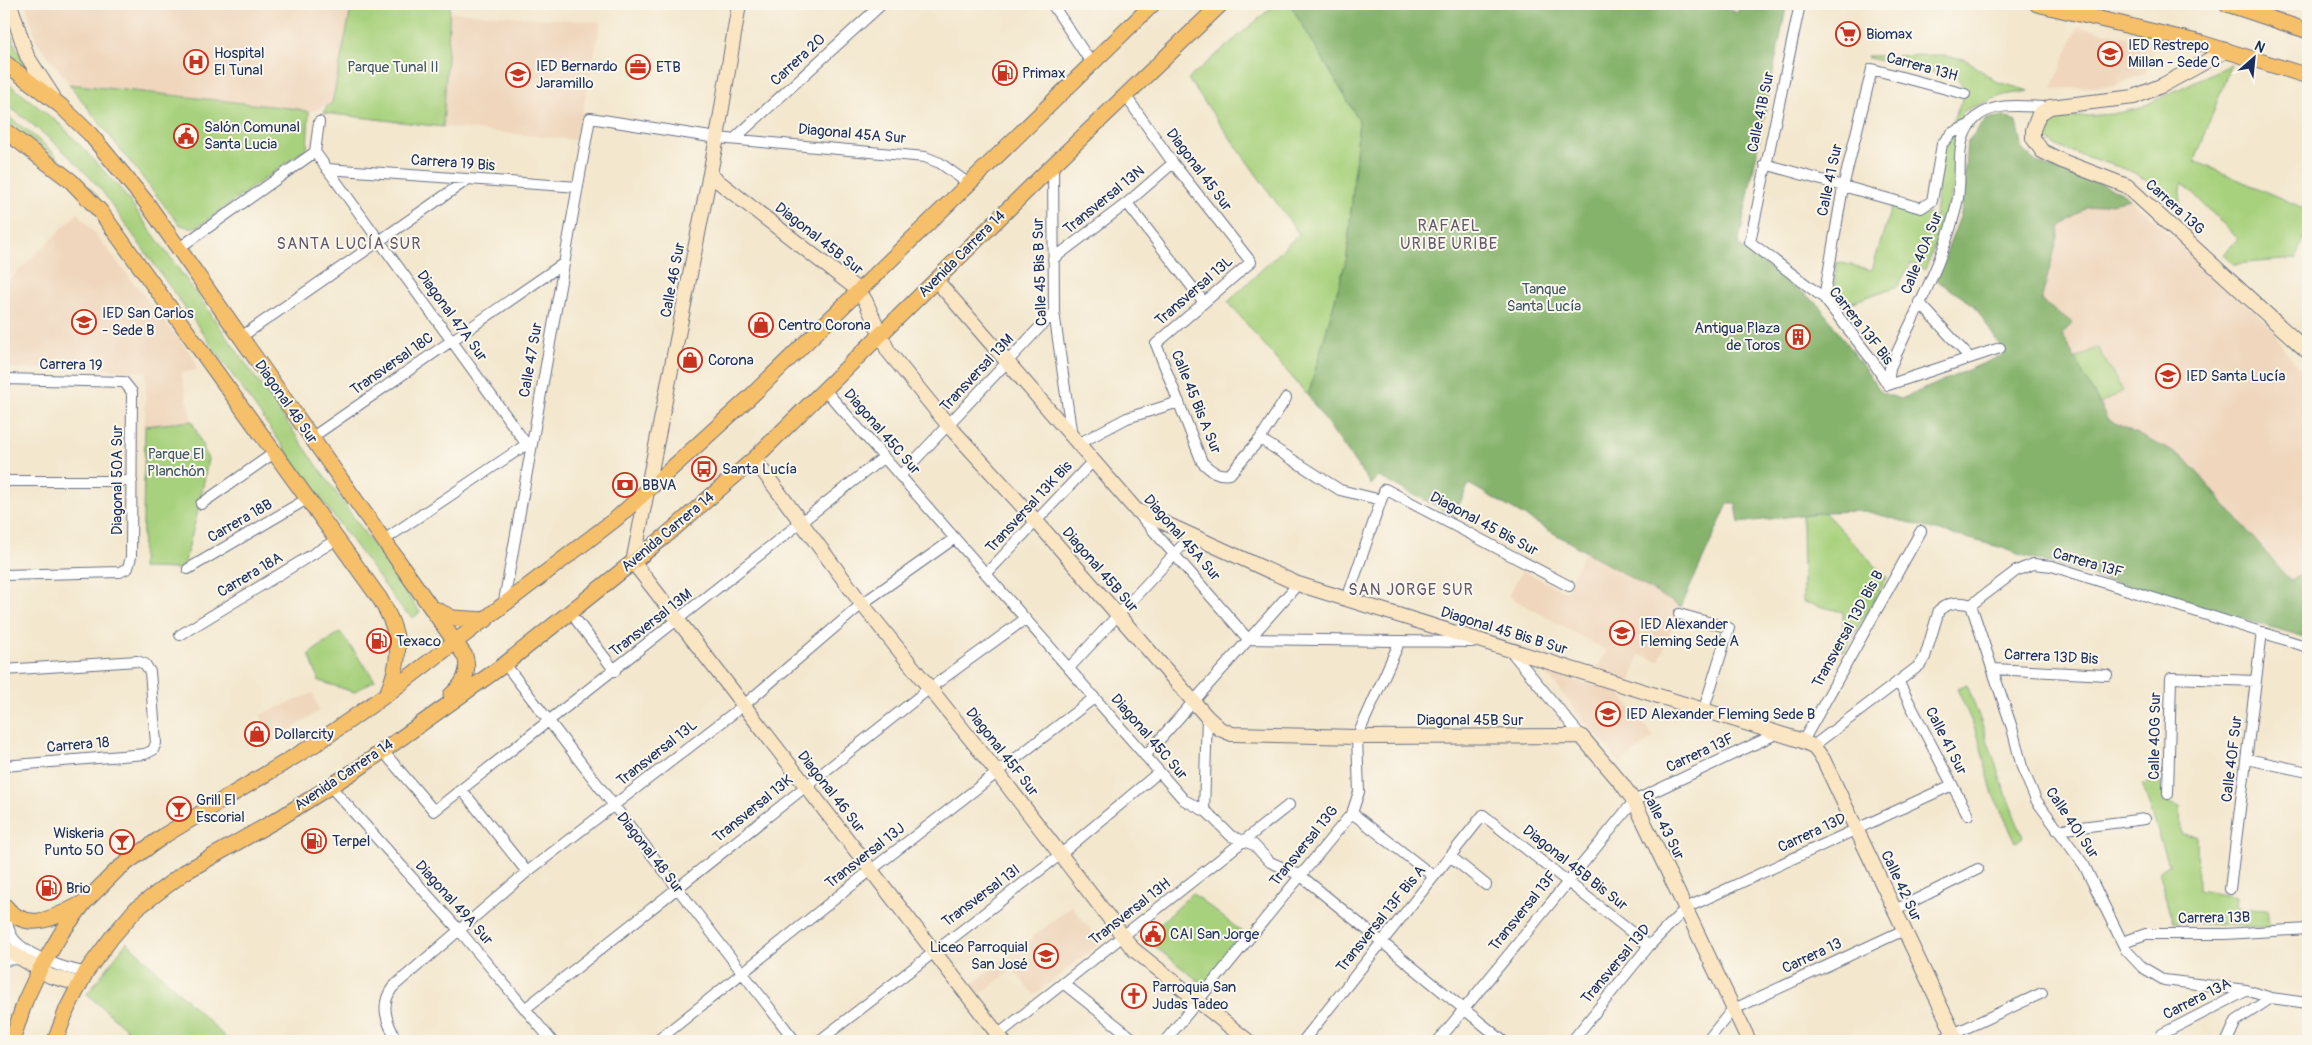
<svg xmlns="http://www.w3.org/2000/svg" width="2312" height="1045" viewBox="0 0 2312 1045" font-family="Pangolin,sans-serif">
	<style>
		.built { fill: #efd6bc }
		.green { fill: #a8d17d; stroke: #62806e }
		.forest { fill: #86b36c; stroke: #507165 }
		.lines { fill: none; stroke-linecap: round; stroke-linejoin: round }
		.street-casing { stroke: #676f85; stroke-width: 12 }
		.secondary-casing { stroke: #676f85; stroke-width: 16 }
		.primary-casing { stroke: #676f85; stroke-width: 17 }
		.street { stroke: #fff; stroke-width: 10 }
		.secondary { stroke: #fbe6c4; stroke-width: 14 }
		.primary { stroke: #f6c06b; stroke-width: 15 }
		.labels { text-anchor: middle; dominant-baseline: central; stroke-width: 4; stroke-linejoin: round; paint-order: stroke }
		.poi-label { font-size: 15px; fill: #1b2f5e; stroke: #fbf7ec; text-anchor: start }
		.street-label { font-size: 15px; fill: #1b2f5e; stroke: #fbf7ec }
		.park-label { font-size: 15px; fill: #3e5866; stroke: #fbf7ec }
		.neighbourhood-label { font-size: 16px; letter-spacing: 1px; fill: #61586c; stroke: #fbf7ec }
	</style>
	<rect width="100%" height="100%" fill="#fbf7ec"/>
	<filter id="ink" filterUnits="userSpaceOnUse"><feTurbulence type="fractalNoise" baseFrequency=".02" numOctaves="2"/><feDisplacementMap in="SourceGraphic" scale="10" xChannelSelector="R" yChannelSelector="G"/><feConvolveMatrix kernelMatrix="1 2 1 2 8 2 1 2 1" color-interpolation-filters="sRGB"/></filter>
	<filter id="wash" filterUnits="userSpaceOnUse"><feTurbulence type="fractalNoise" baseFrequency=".0096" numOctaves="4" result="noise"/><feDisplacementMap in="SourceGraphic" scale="20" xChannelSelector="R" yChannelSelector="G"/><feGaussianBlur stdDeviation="1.12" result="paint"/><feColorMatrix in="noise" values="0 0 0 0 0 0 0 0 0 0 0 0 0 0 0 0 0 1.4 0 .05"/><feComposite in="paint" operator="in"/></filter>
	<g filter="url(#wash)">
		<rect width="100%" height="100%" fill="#f3e7cd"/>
		<path class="built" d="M26 4H352L332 103 309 112 298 109 69 84 36 40Z
			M449 12 601 22 577 140 443 127Z
			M2078 26 2153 43 2154 50 2152 58 2144 74 2114 86 2052 89Z
			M2130 199 2274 329 2284 349 2308 378V571L2290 581 2185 458 2107 419 2061 334 2072 322 2041 301 2061 226 2073 215 2086 208Z
			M78 213 194 358 196 370 181 373 192 421 145 426 146 371 4 368V285Z
			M1585 551 1681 607 1659 661 1639 655 1631 682 1597 668 1607 651 1508 596 1522 571 1566 592Z
			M1545 672 1618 692 1654 737 1620 764Z
			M313 693 319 711 273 742 260 715Z
			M1072 906 1101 943 1034 995 1013 969 979 995 971 985Z"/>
		<path class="green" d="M352 4H450L443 127 324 113 326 107 332 103Z
			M1276 4H1290L1359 120 1347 257 1308 396 1228 302 1299 234 1188 79Z
			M8 23 14 43 32 77 4 55Z
			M1940 55 1966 59 1995 81 2029 91 2004 95 1963 111 1953 188 1942 227 1925 270 1911 263 1898 286 1838 307 1832 297 1837 262 1872 270 1892 204 1935 216 1942 144 1965 94 1958 78 1868 58 1867 56Z
			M2231 64 2195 161 2308 210V222L2297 259 2234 264 2223 254 2238 239 2182 182 2179 210C2166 199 2152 184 2138 175 2120 164 2058 152 2048 140 2041 133 2043 126 2048 119L2112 114 2137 109Z
			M4 80 61 125 119 187 196 293 420 612 413 618 402 609 304 476 102 191C73 157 40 129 4 103Z
			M69 84 298 109 309 112 307 148 199 226 190 228 179 224Z
			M4 114C39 137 68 166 98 196L42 147 4 120Z
			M2097 347 2123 391 2100 404 2074 360Z
			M192 421 208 459 200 503 183 569 142 568 145 426Z
			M1824 512 1887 578 1843 653V612L1803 602 1802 515Z
			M340 632 375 680 354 692 319 681 309 654Z
			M1967 685C1988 736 2001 786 2023 837L2016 842 1992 792 1978 736 1957 689Z
			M2160 781 2165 802 2180 807 2181 834 2197 836 2198 890 2236 897 2235 908 2267 910 2270 928 2173 922 2159 871 2169 865 2142 784Z
			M1192 893 1246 935 1205 986 1153 945 1162 934 1155 929Z
			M127 942 229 1041H140L87 994Z"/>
		<path class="forest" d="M1290 4H1701L1738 12 1740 4H1787L1738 245 1818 304 1882 393 1901 399 2005 354 1974 305 1936 280 1961 214 1967 142 1987 119 2003 116 2017 122 2023 150 2036 162 2117 190 2130 199 2086 208 2061 226 2041 301 2073 323 2062 334 2107 419 2185 458 2290 581 2308 571V638L2018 554 2003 548 1865 511 1824 512 1739 523 1736 504H1728L1681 607 1469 484 1454 515 1379 477 1371 485 1308 396 1347 257 1359 120Z"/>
	</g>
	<g filter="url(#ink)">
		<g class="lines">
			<defs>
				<path id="street" d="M1052 4 1092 64
					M1800 4 1750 242 1824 298 1872 360 1888 385
					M1125 95 1173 163 1251 262 1156 344 1202 462C1211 471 1217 476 1230 474L1260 439 1286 398
					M319 122 315 152 530 449
					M734 139 882 4
					M1765 164 1921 208 1932 201 1942 144 1952 133 1971 124
					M1053 165 1054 312 1072 437
					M327 169 578 187
					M1127 203 1203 301
					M179 248 315 152
					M1053 259 1127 203 1173 163
					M1824 298 1843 187 1872 69 1965 94
					M1919 302 1970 358
					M241 337 467 180
					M4 379 124 382 132 392 131 557 128 568 120 572 4 575
					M1888 385 1890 368C1914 314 1947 255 1958 198 1963 169 1952 137 1978 116 1997 101 2027 107 2049 107
					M1888 385 2000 348
					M825 390 1184 800 1207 812 1231 836 1254 845 1270 862 1300 875 1503 1041
					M311 438 564 263
					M1260 439 1340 490 1381 500
					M1078 444 1127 418 1179 402
					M900 476 1054 312
					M4 481H132
					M201 504 274 453
					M1138 513 1248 639 1472 642
					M384 540 527 444
					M188 569 307 499
					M986 574 1093 461
					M1347 599 1385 489 1569 586
					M1971 605 2012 728 2022 767 2036 800 2084 865 2126 950 2142 967 2164 980 2246 990 2271 998 2308 1003
					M503 607 590 118 717 138 925 157 940 163 969 184
					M1679 614 1729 628 1704 709
					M577 621 615 671
					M180 635 336 540
					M1509 649 1581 736
					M505 664 795 1041
					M1069 668 1192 535
					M1994 669 2107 675
					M4 670 137 661 145 664 150 672 156 743 153 750 145 754 4 766
					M1898 681 1968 815
					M1803 741 1921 531
					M1813 746 1920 665 1925 657 1939 610C1949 602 1959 601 1971 605L2016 571 2033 564 2052 566 2308 647
					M382 750 434 811 884 457
					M1145 756 1298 584
					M2247 759 2308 772
					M330 786 459 930 552 1041
					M462 790 527 872
					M2168 794 2171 678 2256 681
					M1204 810 1207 717
					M1352 813 1433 876
					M2057 830 2145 819
					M1450 856 1486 885
					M2230 889 2262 632
					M4 908C6 917 7 929 13 938 25 955 66 970 86 972
					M1895 910 1978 869
					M2123 942 2146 934H2225L2308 929
					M4 960 20 959
					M1063 983 1136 1041
					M526 1008 930 688 1025 619
					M397 1041C387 1023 379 1005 393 987L527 872 744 705 862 604 955 538
					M657 1041 871 870 1094 698
					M819 1041 1061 854 1159 772
					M990 1041 1289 805
					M1165 1041 1352 813 1359 792 1357 737 1400 641
					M1303 1041 1483 815 1649 946
					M1438 1041 1634 801 1778 733
					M1572 1041 1649 946 1686 908 1952 785
					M1707 1041 1732 1010 1904 930
					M1938 1041 2042 993
					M2160 1041 2162 1034 2246 991
					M2227 1041 2236 1021 2271 998"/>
				<path id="secondary" d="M10 4 27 56 53 96
					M739 4 717 138 633 562 1003 1041
					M2227 50 2163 85 2134 97 2050 107 2039 114 2033 130V138L2042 151 2062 161 2127 186 2308 352
					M710 175 858 290 865 300 888 351 948 425 1036 521 1207 717 1220 729 1232 734 1357 737 1581 736 1622 784 1634 801 1749 1041
					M936 280 1136 510 1298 584 1800 740 1813 746 1823 759 1957 1041
					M754 459 862 604 997 772 1133 949 1248 1041
					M4 948 50 976 79 984"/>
				<path id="primary" d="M2037 4 2201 43 2308 76
					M2227 4 2308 31
					M4 62 61 106 90 134 146 202 465 656C470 672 464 684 451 695
					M4 130 71 181 100 211 380 599C401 634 403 657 387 694
					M435 609 453 618 486 620
					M4 905C26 934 54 918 81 904
					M12 1041 25 1001 39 971 62 932 85 902 118 869 165 835 317 743 387 694 617 518 749 398 1153 4
					M55 1041 67 1009 86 972 112 937 136 909 185 872 280 818 359 768 505 664 663 538 754 459 1053 165 1221 4"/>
			</defs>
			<use href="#street" class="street-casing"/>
			<use href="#secondary" class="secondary-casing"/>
			<use href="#primary" class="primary-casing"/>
			<use href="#street" class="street"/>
			<use href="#secondary" class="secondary"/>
			<use href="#primary" class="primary"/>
		</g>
	</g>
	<defs>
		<symbol id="supermarket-ring" viewBox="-11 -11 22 22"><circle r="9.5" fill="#fbf7ec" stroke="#c8321e" stroke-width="1.5"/><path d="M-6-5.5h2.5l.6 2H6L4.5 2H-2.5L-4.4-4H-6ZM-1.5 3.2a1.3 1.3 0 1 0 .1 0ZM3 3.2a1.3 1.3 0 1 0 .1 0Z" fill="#c8321e"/></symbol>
		<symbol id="school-ring" viewBox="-11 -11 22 22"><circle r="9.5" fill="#fbf7ec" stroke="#c8321e" stroke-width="1.5"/><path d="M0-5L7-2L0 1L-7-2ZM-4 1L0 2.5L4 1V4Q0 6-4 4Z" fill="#c8321e"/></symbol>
		<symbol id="hospital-ring" viewBox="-11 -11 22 22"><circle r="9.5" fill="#fbf7ec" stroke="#c8321e" stroke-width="1.5"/><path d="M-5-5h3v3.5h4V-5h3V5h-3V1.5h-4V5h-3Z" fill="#c8321e"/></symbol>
		<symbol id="office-ring" viewBox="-11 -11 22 22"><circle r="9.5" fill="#fbf7ec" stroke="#c8321e" stroke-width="1.5"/><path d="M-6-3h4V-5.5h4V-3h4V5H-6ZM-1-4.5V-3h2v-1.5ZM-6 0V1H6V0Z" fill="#c8321e"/></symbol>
		<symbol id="fuel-ring" viewBox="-11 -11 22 22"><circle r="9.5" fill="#fbf7ec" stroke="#c8321e" stroke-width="1.5"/><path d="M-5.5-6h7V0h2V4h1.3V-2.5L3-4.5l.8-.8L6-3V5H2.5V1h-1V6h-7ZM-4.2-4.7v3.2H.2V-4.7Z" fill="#c8321e"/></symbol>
		<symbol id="civic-ring" viewBox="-11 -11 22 22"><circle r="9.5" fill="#fbf7ec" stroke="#c8321e" stroke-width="1.5"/><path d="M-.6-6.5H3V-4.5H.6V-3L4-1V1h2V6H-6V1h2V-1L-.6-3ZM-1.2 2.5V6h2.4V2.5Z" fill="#c8321e"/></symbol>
		<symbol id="shop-ring" viewBox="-11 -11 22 22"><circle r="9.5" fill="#fbf7ec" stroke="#c8321e" stroke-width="1.5"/><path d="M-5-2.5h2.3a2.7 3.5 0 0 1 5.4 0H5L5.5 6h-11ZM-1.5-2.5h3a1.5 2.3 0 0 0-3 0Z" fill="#c8321e"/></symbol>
		<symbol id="building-ring" viewBox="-11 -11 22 22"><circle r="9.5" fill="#fbf7ec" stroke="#c8321e" stroke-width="1.5"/><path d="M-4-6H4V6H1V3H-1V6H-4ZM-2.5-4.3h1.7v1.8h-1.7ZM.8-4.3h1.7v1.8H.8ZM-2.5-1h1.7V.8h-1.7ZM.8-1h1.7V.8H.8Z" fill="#c8321e"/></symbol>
		<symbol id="bus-ring" viewBox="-11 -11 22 22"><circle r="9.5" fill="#fbf7ec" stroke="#c8321e" stroke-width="1.5"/><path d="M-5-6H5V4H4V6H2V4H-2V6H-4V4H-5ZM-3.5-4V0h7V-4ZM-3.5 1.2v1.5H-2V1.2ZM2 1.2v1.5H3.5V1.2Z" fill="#c8321e"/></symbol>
		<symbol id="bank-ring" viewBox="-11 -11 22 22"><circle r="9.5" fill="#fbf7ec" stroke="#c8321e" stroke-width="1.5"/><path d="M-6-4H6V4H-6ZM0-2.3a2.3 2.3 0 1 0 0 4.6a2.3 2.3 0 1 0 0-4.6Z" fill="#c8321e"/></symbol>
		<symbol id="bar-ring" viewBox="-11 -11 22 22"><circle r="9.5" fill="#fbf7ec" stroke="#c8321e" stroke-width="1.5"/><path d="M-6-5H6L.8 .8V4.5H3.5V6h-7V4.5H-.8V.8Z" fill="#c8321e"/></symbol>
		<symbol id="church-ring" viewBox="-11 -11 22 22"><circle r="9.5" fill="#fbf7ec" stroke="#c8321e" stroke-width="1.5"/><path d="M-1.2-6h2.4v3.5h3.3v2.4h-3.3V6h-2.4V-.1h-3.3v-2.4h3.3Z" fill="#c8321e"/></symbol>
	</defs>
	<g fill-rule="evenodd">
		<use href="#supermarket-ring" x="1834" y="20" width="28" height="28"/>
		<use href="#school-ring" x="2096" y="40" width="28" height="28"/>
		<use href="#hospital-ring" x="182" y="48" width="28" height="28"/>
		<use href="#office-ring" x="624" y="53" width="28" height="28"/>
		<use href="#fuel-ring" x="991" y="59" width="28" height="28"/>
		<use href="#school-ring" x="504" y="61" width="28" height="28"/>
		<use href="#civic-ring" x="172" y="122" width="28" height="28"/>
		<use href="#school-ring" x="70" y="308" width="28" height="28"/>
		<use href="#shop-ring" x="747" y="311" width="28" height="28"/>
		<use href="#building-ring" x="1784" y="323" width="28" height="28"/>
		<use href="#shop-ring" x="676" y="346" width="28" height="28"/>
		<use href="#school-ring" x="2154" y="362" width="28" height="28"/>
		<use href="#bus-ring" x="690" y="455" width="28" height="28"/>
		<use href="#bank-ring" x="611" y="471" width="28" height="28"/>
		<use href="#school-ring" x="1608" y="619" width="28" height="28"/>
		<use href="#fuel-ring" x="365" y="627" width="28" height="28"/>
		<use href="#school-ring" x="1594" y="700" width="28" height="28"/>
		<use href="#shop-ring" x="243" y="720" width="28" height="28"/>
		<use href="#bar-ring" x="165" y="795" width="28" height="28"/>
		<use href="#fuel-ring" x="300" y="827" width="28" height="28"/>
		<use href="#bar-ring" x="108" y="828" width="28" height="28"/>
		<use href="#fuel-ring" x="35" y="874" width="28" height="28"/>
		<use href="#civic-ring" x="1139" y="920" width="28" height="28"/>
		<use href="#school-ring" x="1032" y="942" width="28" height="28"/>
		<use href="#church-ring" x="1120" y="982" width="28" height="28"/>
	</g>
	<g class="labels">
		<g class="poi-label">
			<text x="1866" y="34">Biomax</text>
			<text x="2128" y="45">IED Restrepo<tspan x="2128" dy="17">Millan - Sede C</tspan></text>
			<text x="214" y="53">Hospital<tspan x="214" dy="17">El Tunal</tspan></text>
			<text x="536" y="66">IED Bernardo<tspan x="536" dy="17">Jaramillo</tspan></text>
			<text x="656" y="67">ETB</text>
			<text x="1022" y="73">Primax</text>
			<text x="204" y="127">Salón Comunal<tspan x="204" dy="17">Santa Lucia</tspan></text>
			<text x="102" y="313">IED San Carlos<tspan x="102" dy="17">- Sede B</tspan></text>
			<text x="778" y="325">Centro Corona</text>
			<text x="1780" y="328" text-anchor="end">Antigua Plaza<tspan x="1780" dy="17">de Toros</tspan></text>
			<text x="708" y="360">Corona</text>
			<text x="2186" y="376">IED Santa Lucía</text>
			<text x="722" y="469">Santa Lucía</text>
			<text x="642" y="485">BBVA</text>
			<text x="1640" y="624">IED Alexander<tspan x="1640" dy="17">Fleming Sede A</tspan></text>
			<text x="396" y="641">Texaco</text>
			<text x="1626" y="714">IED Alexander Fleming Sede B</text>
			<text x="274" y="734">Dollarcity</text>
			<text x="196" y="800">Grill El<tspan x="196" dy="17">Escorial</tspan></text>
			<text x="104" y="833" text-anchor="end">Wiskeria<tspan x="104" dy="17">Punto 50</tspan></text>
			<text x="332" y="841">Terpel</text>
			<text x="66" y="888">Brio</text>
			<text x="1170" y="934">CAI San Jorge</text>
			<text x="1028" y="947" text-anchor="end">Liceo Parroquial<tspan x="1028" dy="17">San José</tspan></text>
			<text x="1152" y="987">Parroquia San<tspan x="1152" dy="17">Judas Tadeo</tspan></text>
		</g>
		<g class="street-label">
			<text transform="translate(798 60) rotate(-43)">Carrera 20</text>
			<text transform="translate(1922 67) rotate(15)">Carrera 13H</text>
			<text transform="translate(1761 112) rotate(-78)">Calle 41B Sur</text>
			<text transform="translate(852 134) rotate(5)">Diagonal 45A Sur</text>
			<text transform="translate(453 163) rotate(4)">Carrera 19 Bis</text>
			<text transform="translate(1199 170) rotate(53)">Diagonal 45 Sur</text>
			<text transform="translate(1830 180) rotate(-78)">Calle 41 Sur</text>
			<text transform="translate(1104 200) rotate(-39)">Transversal 13N</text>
			<text transform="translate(2175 207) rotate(42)">Carrera 13G</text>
			<text transform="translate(819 239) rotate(38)">Diagonal 45B Sur</text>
			<text transform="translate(1922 253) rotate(-68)">Calle 40A Sur</text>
			<text transform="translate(962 254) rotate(-45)">Avenida Carrera 14</text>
			<text transform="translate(1040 272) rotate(-92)">Calle 45 Bis B Sur</text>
			<text transform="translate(673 280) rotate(-79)">Calle 46 Sur</text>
			<text transform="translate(1194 291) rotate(-41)">Transversal 13L</text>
			<text transform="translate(452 316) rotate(54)">Diagonal 47A Sur</text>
			<text transform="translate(1861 326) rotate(52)">Carrera 13F Bis</text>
			<text transform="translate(531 360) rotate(-80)">Calle 47 Sur</text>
			<text transform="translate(392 364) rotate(-35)">Transversal 18C</text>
			<text transform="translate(71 365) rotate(1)">Carrera 19</text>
			<text transform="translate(977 373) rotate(-47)">Transversal 13M</text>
			<text transform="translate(286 402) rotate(55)">Diagonal 48 Sur</text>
			<text transform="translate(1196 402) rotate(68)">Calle 45 Bis A Sur</text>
			<text transform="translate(882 432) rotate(49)">Diagonal 45C Sur</text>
			<text transform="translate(117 480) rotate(-90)">Diagonal 50A Sur</text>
			<text transform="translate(1029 507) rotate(-47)">Transversal 13K Bis</text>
			<text transform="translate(240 521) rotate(-30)">Carrera 18B</text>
			<text transform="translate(1484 524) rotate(28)">Diagonal 45 Bis Sur</text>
			<text transform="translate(668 532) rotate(-40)">Avenida Carrera 14</text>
			<text transform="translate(1182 538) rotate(49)">Diagonal 45A Sur</text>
			<text transform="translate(2088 563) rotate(16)">Carrera 13F</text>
			<text transform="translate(1100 570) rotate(49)">Diagonal 45B Sur</text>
			<text transform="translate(250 575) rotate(-31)">Carrera 18A</text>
			<text transform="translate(651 623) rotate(-38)">Transversal 13M</text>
			<text transform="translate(1848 629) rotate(-61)">Transversal 13D Bis B</text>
			<text transform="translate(1504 631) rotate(17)">Diagonal 45 Bis B Sur</text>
			<text transform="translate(2051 657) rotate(3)">Carrera 13D Bis</text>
			<text x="1470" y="720">Diagonal 45B Sur</text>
			<text transform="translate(2155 736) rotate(-89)">Calle 40G Sur</text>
			<text transform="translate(1149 737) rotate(49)">Diagonal 45C Sur</text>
			<text transform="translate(1946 741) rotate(63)">Calle 41 Sur</text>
			<text transform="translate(78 745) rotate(-5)">Carrera 18</text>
			<text transform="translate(1002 752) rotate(52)">Diagonal 45F Sur</text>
			<text transform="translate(657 753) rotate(-38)">Transversal 13L</text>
			<text transform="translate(1700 753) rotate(-25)">Carrera 13F</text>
			<text transform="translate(2232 759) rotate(-83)">Calle 40F Sur</text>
			<text transform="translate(344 775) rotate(-34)">Avenida Carrera 14</text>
			<text transform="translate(831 792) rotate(52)">Diagonal 46 Sur</text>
			<text transform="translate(753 809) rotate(-39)">Transversal 13K</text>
			<text transform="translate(2072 823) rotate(56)">Calle 40I Sur</text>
			<text transform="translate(1663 825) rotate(63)">Calle 43 Sur</text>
			<text transform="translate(1812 833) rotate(-25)">Carrera 13D</text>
			<text transform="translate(1304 846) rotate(-51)">Transversal 13G</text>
			<text transform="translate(650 853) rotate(52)">Diagonal 48 Sur</text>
			<text transform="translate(865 856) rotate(-38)">Transversal 13J</text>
			<text transform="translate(1575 868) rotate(38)">Diagonal 45B Bis Sur</text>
			<text transform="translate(1901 886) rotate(65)">Calle 42 Sur</text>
			<text transform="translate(981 896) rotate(-37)">Transversal 13I</text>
			<text transform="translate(454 903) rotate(48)">Diagonal 49A Sur</text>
			<text transform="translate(1523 911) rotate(-51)">Transversal 13F</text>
			<text transform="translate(1130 912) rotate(-38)">Transversal 13H</text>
			<text transform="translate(2214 918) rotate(-1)">Carrera 13B</text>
			<text transform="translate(1381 919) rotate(-51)">Transversal 13F Bis A</text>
			<text transform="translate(1812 956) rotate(-25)">Carrera 13</text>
			<text transform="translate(1616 964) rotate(-50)">Transversal 13D</text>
			<text transform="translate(2197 999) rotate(-27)">Carrera 13A</text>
		</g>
		<g class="park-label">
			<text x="393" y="67">Parque Tunal II</text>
			<text x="1544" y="289">Tanque<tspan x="1544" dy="17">Santa Lucía</tspan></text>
			<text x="176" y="454">Parque El<tspan x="176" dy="17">Planchón</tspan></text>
		</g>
		<g class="neighbourhood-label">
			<text x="1449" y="226">RAFAEL<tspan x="1449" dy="18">URIBE URIBE</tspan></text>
			<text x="349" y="244">SANTA LUCÍA SUR</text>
			<text x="1411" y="590">SAN JORGE SUR</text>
		</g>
	</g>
	<rect width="2312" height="1045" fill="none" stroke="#fbf7ec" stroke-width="20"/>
	<g transform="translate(2254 58) rotate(27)" stroke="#fbf7ec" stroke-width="4" paint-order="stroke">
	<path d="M0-4L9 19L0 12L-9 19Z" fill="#1b2f5e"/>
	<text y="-8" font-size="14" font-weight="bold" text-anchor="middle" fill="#1b2f5e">N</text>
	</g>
</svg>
